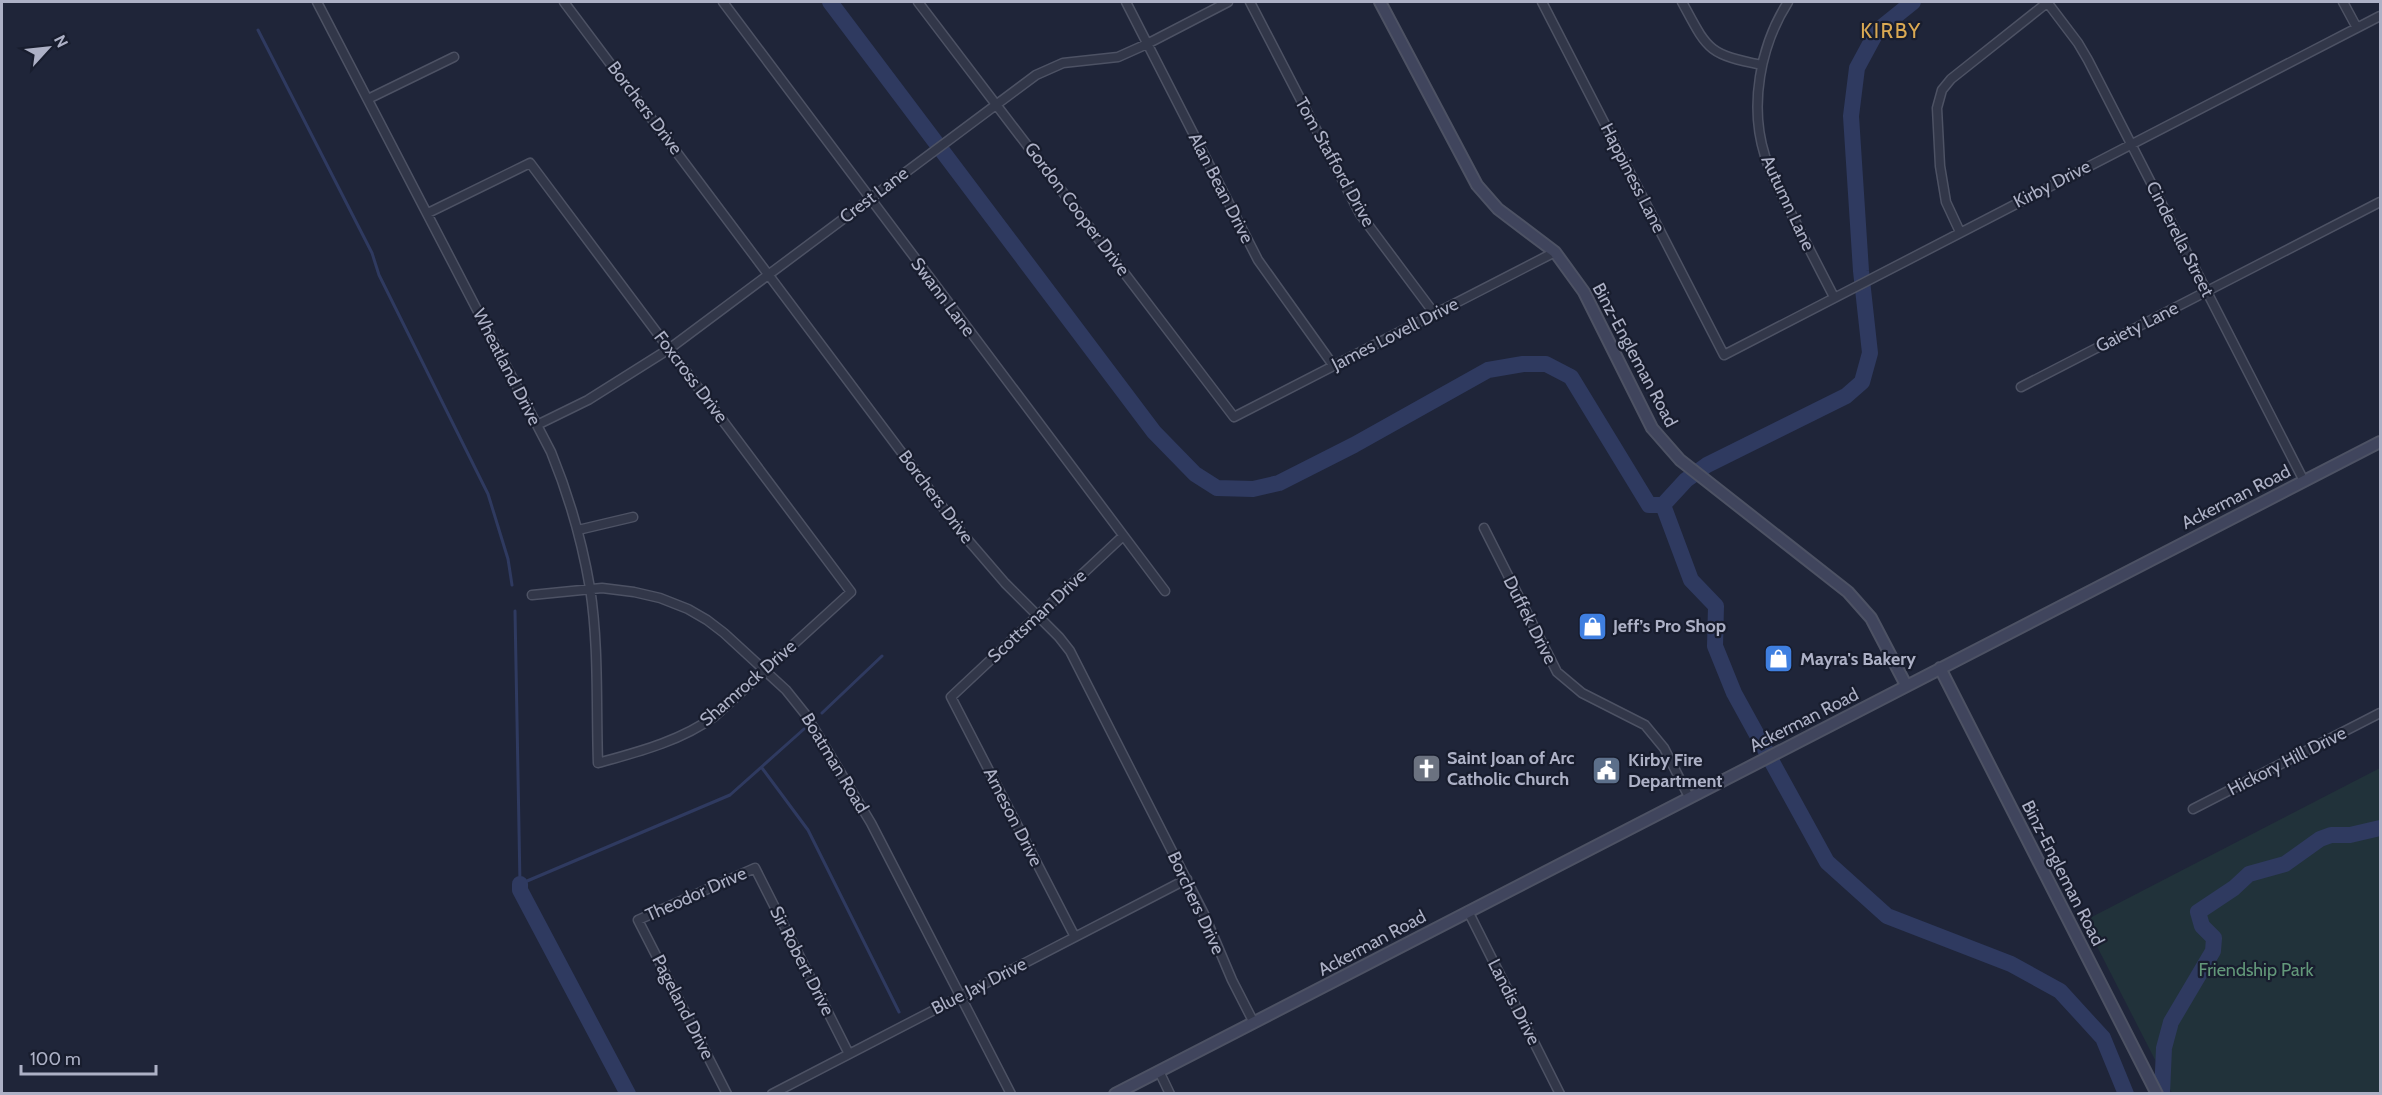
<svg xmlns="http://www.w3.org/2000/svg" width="2382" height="1095" viewBox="0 0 2382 1095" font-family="Cabin,sans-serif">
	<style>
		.green { fill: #21323a }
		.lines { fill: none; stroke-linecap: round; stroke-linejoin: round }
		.stream { stroke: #2f3a60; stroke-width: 3 }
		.river { stroke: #2f3a60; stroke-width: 16 }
		.street-casing { stroke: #4d5264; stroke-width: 11 }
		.secondary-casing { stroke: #4d5264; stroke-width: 14 }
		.street { stroke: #323749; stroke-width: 8 }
		.secondary { stroke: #40455d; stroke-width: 10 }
		.labels { text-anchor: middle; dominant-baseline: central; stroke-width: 4.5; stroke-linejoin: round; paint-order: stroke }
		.street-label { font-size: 18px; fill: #adb1c6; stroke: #181d2e }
		.poi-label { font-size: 18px; font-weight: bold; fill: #adb1c6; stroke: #181d2e; text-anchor: start }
		.park-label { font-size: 18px; fill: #63987a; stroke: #181d2e }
		.quarter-label { font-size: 21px; letter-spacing: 1.5px; fill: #daa953; stroke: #181d2e }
	</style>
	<rect width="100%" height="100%" fill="#1f2539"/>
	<path class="green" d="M2380 768V1093H2172L2084 921Z"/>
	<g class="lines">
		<path class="stream" d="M258 30 372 253 379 275 488 494 508 559 512 585
			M515 611 520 884 730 795 804 729
			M822 713 882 656
			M762 768 808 830 899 1012"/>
		<path class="river" d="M830 2 1154 432 1195 474 1217 488 1253 489 1279 483 1354 445 1488 370 1523 364H1546L1571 377 1649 505H1663
			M1913 2 1877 31 1857 68 1851 116 1861 271 1870 353 1862 382 1846 396 1707 465 1686 480 1663 505 1691 580 1716 606 1715 646 1734 693 1827 862 1887 916 2011 964 2060 991 2103 1038 2126 1094
			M520 884V890L628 1094
			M2162 1094 2164 1048 2171 1022 2213 951 2214 938 2202 926 2198 912 2234 888 2249 874 2285 864 2320 839 2331 835H2350L2380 828"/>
		<defs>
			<path id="street" d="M317 2 551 452C569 496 582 541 590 588 599 646 596 706 598 763 638 752 681 741 715 716L851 592 530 163 428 213
				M564 2 962 533 1005 583 1059 637 1070 651 1204 914 1232 980 1254 1023
				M723 2 1165 591
				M918 2 1234 417 1555 252
				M1126 2 1258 260 1333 365
				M1250 2 1360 214 1434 313
				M1542 2 1724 355 2380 16
				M1682 2C1708 50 1707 54 1762 65
				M1788 2C1760 46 1749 106 1765 156 1771 176 1781 193 1790 211 1804 239 1819 268 1834 297
				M2047 2 2078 43 2088 60 2304 481
				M2343 2 2357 28
				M368 99 454 57
				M1960 232 1946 202 1940 166 1937 108 1942 90 1951 79 2048 2
				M2021 387 2380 202
				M537 425 588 400 669 349 1036 75 1063 63 1118 57 1147 44 1228 2
				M1484 528 1557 672 1582 693 1645 725 1664 748 1689 797
				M578 530 633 517
				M532 595 602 588 634 592 660 598 688 609 707 620 724 633 786 690 806 715 871 823 1011 1094
				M2193 809 2380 713
				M1468 911 1560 1094
				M1075 937 951 697 1123 536
				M1159 1071 1170 1094
				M727 1094 638 920 755 868 849 1054
				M772 1094 1187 879"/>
			<path id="secondary" d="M1380 2 1477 185 1498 209 1555 252 1584 292 1652 428 1680 460 1848 592 1871 618 1906 685
				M1940 668 2157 1094
				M1115 1094 2380 442"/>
		</defs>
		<use href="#street" class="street-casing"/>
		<use href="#secondary" class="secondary-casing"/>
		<use href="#street" class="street"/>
		<use href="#secondary" class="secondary"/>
	</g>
	<defs>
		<symbol id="shop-square" viewBox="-11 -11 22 22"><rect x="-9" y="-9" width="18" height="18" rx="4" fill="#3f7fe0" stroke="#181d2e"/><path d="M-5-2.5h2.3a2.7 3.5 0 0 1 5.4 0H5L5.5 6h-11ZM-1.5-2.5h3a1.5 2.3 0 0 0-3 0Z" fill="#fff"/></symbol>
		<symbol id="church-square" viewBox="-11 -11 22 22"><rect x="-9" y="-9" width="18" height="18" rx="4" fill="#6b7280" stroke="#181d2e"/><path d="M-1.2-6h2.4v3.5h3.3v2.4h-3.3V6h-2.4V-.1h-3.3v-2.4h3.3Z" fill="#fff"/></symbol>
		<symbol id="civic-square" viewBox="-11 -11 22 22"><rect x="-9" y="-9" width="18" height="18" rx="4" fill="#5c6f8a" stroke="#181d2e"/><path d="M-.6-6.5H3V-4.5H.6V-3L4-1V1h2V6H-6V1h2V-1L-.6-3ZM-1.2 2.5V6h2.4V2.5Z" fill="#fff"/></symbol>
	</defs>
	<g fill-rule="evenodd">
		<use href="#shop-square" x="1576" y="610" width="33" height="33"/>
		<use href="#shop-square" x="1762" y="642" width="33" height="33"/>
		<use href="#church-square" x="1410" y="752" width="33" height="33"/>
		<use href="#civic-square" x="1590" y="754" width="33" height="33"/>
	</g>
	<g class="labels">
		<g class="street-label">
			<text transform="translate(645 108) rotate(53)">Borchers Drive</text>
			<text transform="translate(1335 162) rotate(61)">Tom Stafford Drive</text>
			<text transform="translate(1633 178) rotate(63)">Happiness Lane</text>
			<text transform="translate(2052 184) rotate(-27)">Kirby Drive</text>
			<text transform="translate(1221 188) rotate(63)">Alan Bean Drive</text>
			<text transform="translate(874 195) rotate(-37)">Crest Lane</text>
			<text transform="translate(1788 203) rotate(65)">Autumn Lane</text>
			<text transform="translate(1077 209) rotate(53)">Gordon Cooper Drive</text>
			<text transform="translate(2180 239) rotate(63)">Cinderella Street</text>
			<text transform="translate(943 297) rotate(53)">Swann Lane</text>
			<text transform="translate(2137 327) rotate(-27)">Gaiety Lane</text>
			<text transform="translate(1395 334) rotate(-27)">James Lovell Drive</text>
			<text transform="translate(1635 355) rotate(62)">Binz-Engleman Road</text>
			<text transform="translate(507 367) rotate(63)">Wheatland Drive</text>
			<text transform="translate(691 377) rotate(53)">Foxcross Drive</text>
			<text transform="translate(936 497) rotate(53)">Borchers Drive</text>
			<text transform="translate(2236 497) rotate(-27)">Ackerman Road</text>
			<text transform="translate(1037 616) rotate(-43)">Scottsman Drive</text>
			<text transform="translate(1530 620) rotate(63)">Duffek Drive</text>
			<text transform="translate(748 683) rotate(-41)">Shamrock Drive</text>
			<text transform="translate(1804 720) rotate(-27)">Ackerman Road</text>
			<text transform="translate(2287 761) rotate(-27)">Hickory Hill Drive</text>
			<text transform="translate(835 763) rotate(59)">Boatman Road</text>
			<text transform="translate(1013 817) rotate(63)">Arneson Drive</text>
			<text transform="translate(2063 873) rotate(63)">Binz-Engleman Road</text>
			<text transform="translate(696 894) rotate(-24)">Theodor Drive</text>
			<text transform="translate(1196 903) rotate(65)">Borchers Drive</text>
			<text transform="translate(1372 943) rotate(-28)">Ackerman Road</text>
			<text transform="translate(802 961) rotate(63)">Sir Robert Drive</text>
			<text transform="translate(979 986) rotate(-27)">Blue Jay Drive</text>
			<text transform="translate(1514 1002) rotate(63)">Landis Drive</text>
			<text transform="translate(683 1007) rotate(63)">Pageland Drive</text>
		</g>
		<g class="poi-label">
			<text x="1613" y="626">Jeff’s Pro Shop</text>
			<text x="1800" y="659">Mayra's Bakery</text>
			<text x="1447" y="758">Saint Joan of Arc<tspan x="1447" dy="21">Catholic Church</tspan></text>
			<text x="1628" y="760">Kirby Fire<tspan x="1628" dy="21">Department</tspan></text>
		</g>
		<g class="park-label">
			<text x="2256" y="970">Friendship Park</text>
		</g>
		<g class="quarter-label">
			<text x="1891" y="30">KIRBY</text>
		</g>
	</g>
	<rect width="2382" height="1095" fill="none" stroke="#adb1c6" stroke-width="6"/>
	<g transform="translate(48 48) rotate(63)" stroke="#181d2e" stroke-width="4.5" paint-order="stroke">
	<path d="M0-4.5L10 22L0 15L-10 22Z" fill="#adb1c6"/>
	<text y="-9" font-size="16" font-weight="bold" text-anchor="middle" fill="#adb1c6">N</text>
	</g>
	<path d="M21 1065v9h135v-9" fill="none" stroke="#adb1c6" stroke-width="3"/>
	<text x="30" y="1065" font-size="18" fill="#adb1c6" stroke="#181d2e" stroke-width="4.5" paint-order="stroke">100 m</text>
</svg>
